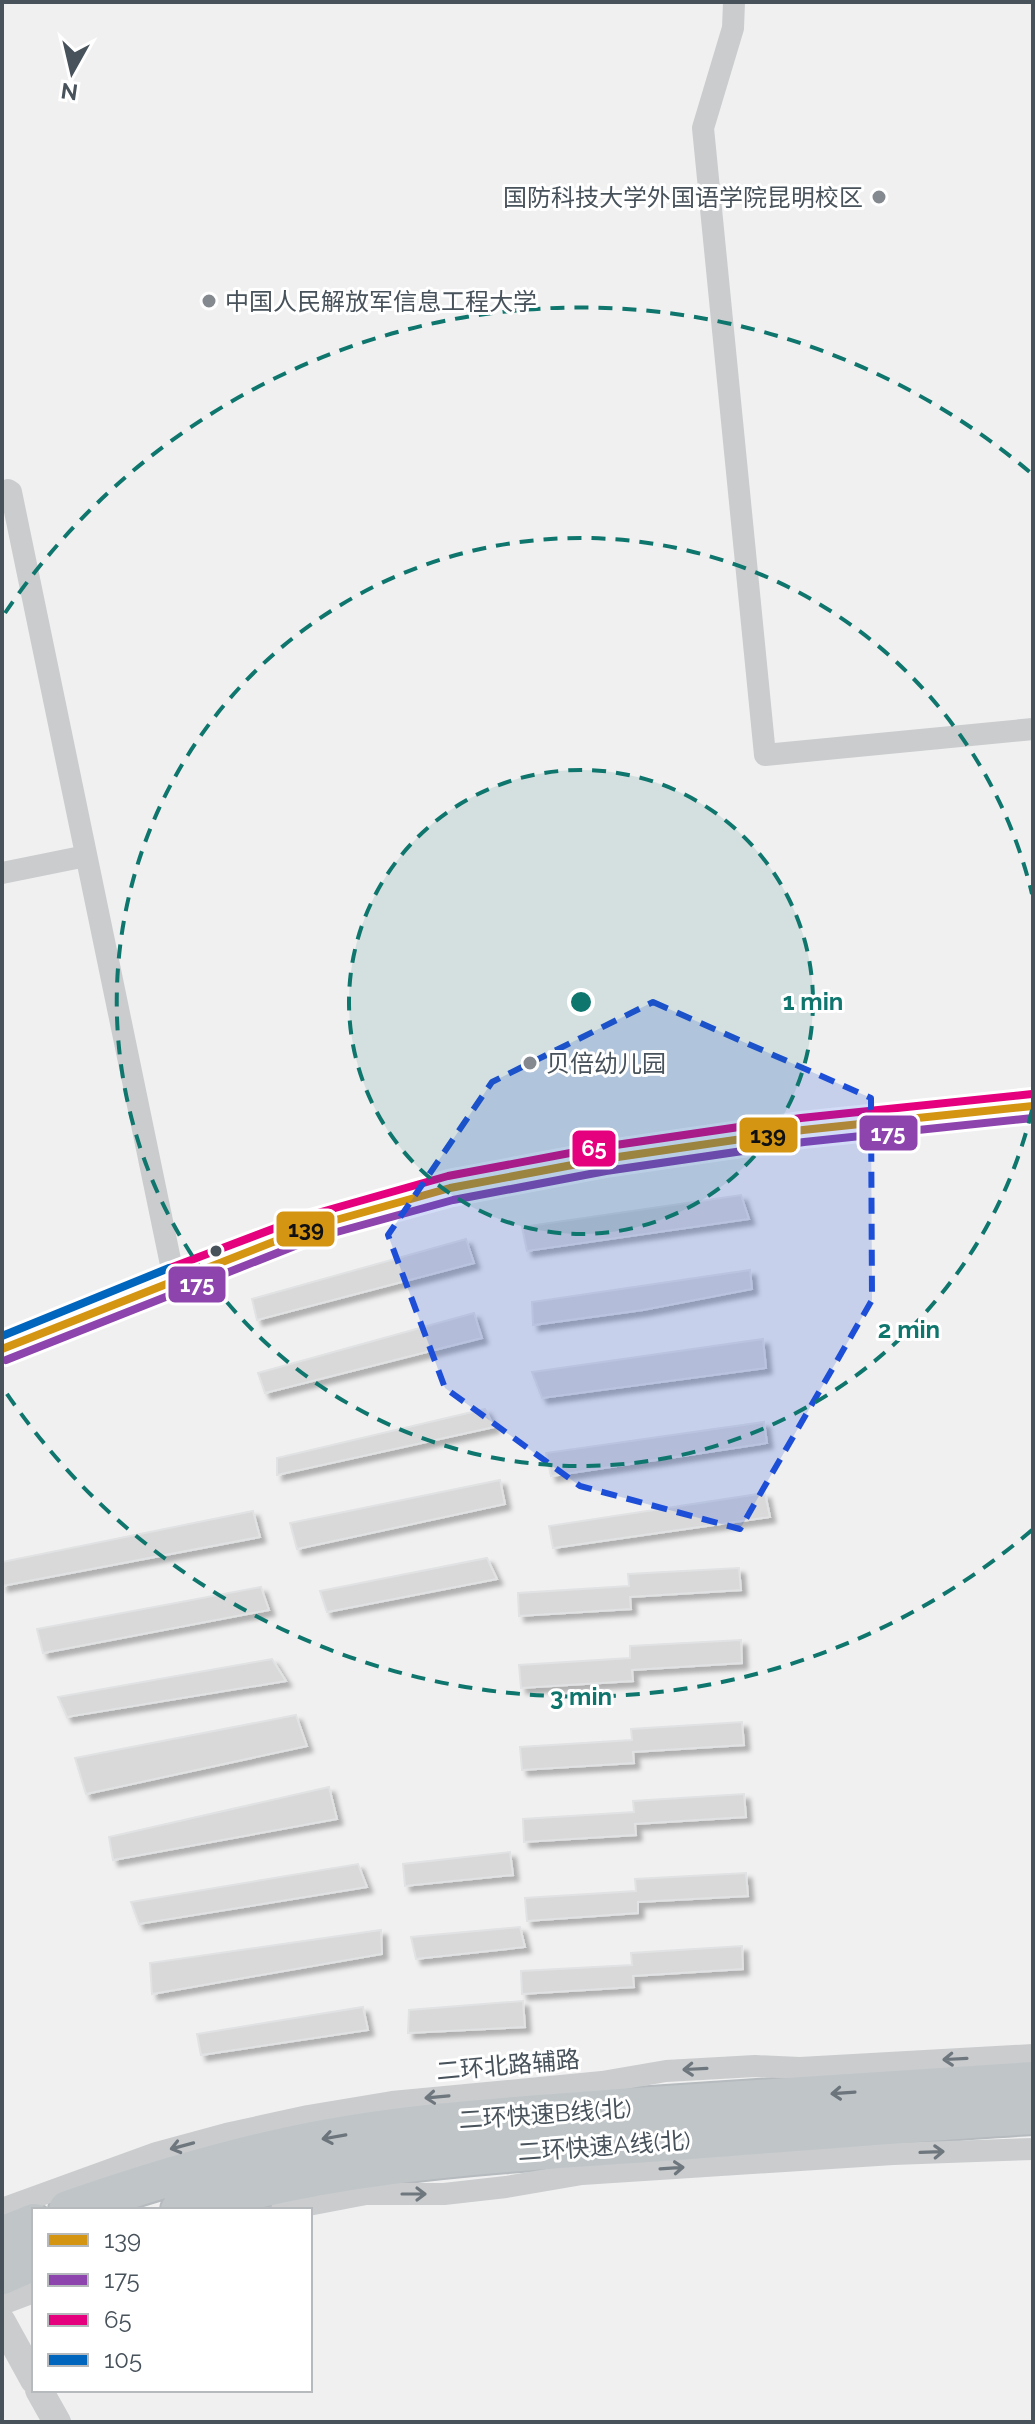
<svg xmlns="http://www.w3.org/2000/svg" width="1035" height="2424" viewBox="0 0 1035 2424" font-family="Raleway,'Noto Sans SC',sans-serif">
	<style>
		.building { fill: #d9d9da; stroke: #e1e2e3; stroke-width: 2; filter: url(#shadow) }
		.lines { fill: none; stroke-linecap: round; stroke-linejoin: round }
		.trunk-casing { stroke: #b5babe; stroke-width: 42 }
		.minor { stroke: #caccce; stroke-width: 22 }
		.tertiary { stroke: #caccce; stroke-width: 28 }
		.trunk { stroke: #c0c5c8; stroke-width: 38 }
		.bus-1-casing { stroke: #fff; stroke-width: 14 }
		.bus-2-casing { stroke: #fff; stroke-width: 14 }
		.bus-3-casing { stroke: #fff; stroke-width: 14 }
		.bus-4-casing { stroke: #fff; stroke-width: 14 }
		.bus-1 { stroke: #d49512; stroke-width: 8 }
		.bus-2 { stroke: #8e44ad; stroke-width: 8 }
		.bus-3 { stroke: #e5007d; stroke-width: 8 }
		.bus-4 { stroke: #0065bd; stroke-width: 8 }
		.oneway { stroke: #6f777e }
		.oneway2 { stroke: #6c747c }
		.marked { fill: #1d4ed8; fill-opacity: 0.2; stroke: #1d4ed8; stroke-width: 6; stroke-dasharray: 16 10; stroke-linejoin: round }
		.ring { fill: none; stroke: #0f766e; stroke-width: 4; stroke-dasharray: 14 10 }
		.poi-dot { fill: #83898f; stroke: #fff; stroke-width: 3 }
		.bus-dot { fill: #48525b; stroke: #fff; stroke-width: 3 }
		.labels { text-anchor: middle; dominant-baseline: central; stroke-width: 6; stroke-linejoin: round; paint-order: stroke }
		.poi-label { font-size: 24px; fill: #48525b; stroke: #fff; text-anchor: start }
		.street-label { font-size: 24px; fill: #48525b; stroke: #fff }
		.centre { fill: #0f766e; stroke: #fff; stroke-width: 4 }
		.ring-label { font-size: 24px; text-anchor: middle; font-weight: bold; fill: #0f766e; stroke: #fff; stroke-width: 6; stroke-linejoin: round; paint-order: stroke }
		.line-badge { stroke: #fff; stroke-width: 3 }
		.badge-label { font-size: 22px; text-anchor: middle; font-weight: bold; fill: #fff }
		.pale-badge-label { font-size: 22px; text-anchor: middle; font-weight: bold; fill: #111 }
	</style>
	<defs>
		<filter id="shadow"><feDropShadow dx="5.5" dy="5.5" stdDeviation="2" flood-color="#0004"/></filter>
	</defs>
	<rect width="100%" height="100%" fill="#f0f0f0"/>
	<path class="building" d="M741 1195 749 1219 527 1251 522 1227Z
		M466 1239 474 1263 257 1320 252 1299Z
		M750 1270 752 1289 643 1310 533 1325 532 1302Z
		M474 1313 482 1338 265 1393 258 1373Z
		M763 1339 766 1368 542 1398 532 1372Z
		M485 1409 494 1427 277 1475V1458Z
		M764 1422 767 1443 551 1476 546 1453Z
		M500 1480 505 1504 297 1549 290 1523Z
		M765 1493 770 1517 553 1548 549 1526Z
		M253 1511 260 1537 2 1586V1562Z
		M487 1558 497 1579 327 1612 320 1591Z
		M739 1568 741 1590 630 1597 631 1609 519 1616 518 1593 629 1586 628 1574Z
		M261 1587 269 1610 43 1653 37 1629Z
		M741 1640 742 1663 632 1670 633 1681 521 1688 519 1665 630 1658V1646Z
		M272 1659 286 1681 67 1717 58 1697Z
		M296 1715 307 1746 86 1794 75 1758Z
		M742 1722 744 1745 633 1752 634 1763 522 1770 520 1747 632 1740 631 1729Z
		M329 1787 337 1819 113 1860 109 1837Z
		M744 1794 746 1817 635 1824 636 1835 524 1842 523 1819 634 1812 633 1801Z
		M510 1852 513 1875 405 1886 403 1864Z
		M358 1864 367 1887 139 1924 131 1902Z
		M746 1873 748 1896 638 1902V1913L527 1921 525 1898 636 1891 635 1879Z
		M520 1927 525 1947 416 1959 411 1937Z
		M381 1930 382 1954 152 1994 150 1963Z
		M742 1946 743 1969 633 1976 634 1987 522 1994 521 1971 632 1965 631 1953Z
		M523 2001 525 2027 408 2033 409 2010Z
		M363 2007 368 2030 201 2055 197 2034Z"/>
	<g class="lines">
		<defs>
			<path id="trunk" d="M68 2210C151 2181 233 2156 319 2140 419 2121 520 2116 621 2108 758 2099 896 2090 1033 2081
				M180 2210C331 2162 490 2154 647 2143 775 2134 904 2123 1033 2115
				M2 2236 34 2223
				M2 2275 34 2261"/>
		</defs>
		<use href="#trunk" class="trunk-casing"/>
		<path class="minor" d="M734 2 733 28 703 128 765 755 1033 729
			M8 490 11 492 174 1279
			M2 873 86 856
			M2 2209 156 2153 226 2134 308 2116 392 2102 602 2082 666 2071 755 2066 800 2068 1033 2055
			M282 2210 366 2194H444L506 2187 582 2174 893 2154 1033 2149
			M2 2304 34 2292"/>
		<path class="tertiary" d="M2 1349 311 1227 450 1188 604 1159 803 1130 1033 1106
			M2 2322 34 2380
			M39 2390 57 2422"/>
		<use href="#trunk" class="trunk"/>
		<defs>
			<path id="bus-1" d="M2 1349 311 1227 450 1188 604 1159 803 1130 1033 1106"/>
			<path id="bus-2" d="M6 1360 315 1238 453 1200 606 1171 804 1142 1033 1118"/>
			<path id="bus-3" d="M170 1268 307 1216 448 1176 602 1147 801 1118 1032 1094"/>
			<path id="bus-4" d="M2 1336 169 1268"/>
		</defs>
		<use href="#bus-1" class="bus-1-casing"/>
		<use href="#bus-2" class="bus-2-casing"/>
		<use href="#bus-3" class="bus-3-casing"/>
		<use href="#bus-4" class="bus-4-casing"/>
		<use href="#bus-1" class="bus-1"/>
		<use href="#bus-2" class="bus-2"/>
		<use href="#bus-3" class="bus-3"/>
		<use href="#bus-4" class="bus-4"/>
	</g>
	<defs><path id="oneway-shaft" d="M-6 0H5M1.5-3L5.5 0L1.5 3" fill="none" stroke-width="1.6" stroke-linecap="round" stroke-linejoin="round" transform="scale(2)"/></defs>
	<g class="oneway">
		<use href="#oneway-shaft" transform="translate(955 2059) rotate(177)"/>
		<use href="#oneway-shaft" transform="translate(695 2069) rotate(177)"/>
		<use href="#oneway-shaft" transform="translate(437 2097) rotate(175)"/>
		<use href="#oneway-shaft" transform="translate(182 2146) rotate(165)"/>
		<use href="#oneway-shaft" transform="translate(932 2152) rotate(-2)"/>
		<use href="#oneway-shaft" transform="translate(672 2168) rotate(-4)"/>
		<use href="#oneway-shaft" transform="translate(414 2194)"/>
	</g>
	<g class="oneway2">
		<use href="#oneway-shaft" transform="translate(843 2093) rotate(176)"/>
		<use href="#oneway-shaft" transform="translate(334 2137) rotate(170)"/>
	</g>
	<path class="marked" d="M653 1002 871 1098 872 1300 740 1529 580 1486 445 1388 388 1235 492 1082Z"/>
	<circle cx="581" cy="1002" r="232" fill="#0f766e" fill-opacity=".12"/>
	<g class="ring">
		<circle cx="581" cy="1002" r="232"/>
		<path d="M1032 1110A464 464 0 1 1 1032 894"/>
		<path d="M1032 1530A695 695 0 0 1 5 1391M5 613A695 695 0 0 1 1032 474"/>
	</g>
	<g class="poi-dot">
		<circle cx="879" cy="197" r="8"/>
		<circle cx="209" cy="301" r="8"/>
		<circle cx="530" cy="1063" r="8"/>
	</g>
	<circle class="bus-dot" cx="216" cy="1251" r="7"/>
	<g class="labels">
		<g class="poi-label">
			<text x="863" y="197" text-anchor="end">国防科技大学外国语学院昆明校区</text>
			<text x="225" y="301">中国人民解放军信息工程大学</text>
			<text x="546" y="1063">贝倍幼儿园</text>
		</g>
		<g class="street-label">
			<text transform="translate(508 2065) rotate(-5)">二环北路辅路</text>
			<text transform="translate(545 2114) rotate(-4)">二环快速B线(北)</text>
			<text transform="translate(604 2146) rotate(-4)">二环快速A线(北)</text>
		</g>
	</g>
	<circle cx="581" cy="1002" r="12" class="centre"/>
	<g class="ring-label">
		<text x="813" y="1010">1 min</text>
		<text x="909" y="1338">2 min</text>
		<text x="581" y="1705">3 min</text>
	</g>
	<g class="line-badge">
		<rect x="858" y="1114" width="61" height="38" rx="8" fill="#8e44ad"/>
		<rect x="738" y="1116" width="61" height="38" rx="8" fill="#d49512"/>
		<rect x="571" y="1129" width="46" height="39" rx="8" fill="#e5007d"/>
		<rect x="275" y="1210" width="61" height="38" rx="8" fill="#d49512"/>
		<rect x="167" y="1265" width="60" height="39" rx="8" fill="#8e44ad"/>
	</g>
	<g class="badge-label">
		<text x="888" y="1141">175</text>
		<text x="594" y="1156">65</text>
		<text x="197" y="1292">175</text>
	</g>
	<g class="pale-badge-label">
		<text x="768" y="1143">139</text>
		<text x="306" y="1237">139</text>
	</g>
	<rect width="1035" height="2424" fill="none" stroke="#48525b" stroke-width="8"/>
	<rect x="32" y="2208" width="280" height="184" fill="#ffffff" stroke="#b6babd" stroke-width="2"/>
	<rect x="48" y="2234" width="40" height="12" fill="#d49512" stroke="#b6babd" stroke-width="2"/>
	<text x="104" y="2248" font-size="24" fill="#48525b">139</text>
	<rect x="48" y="2274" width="40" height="12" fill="#8e44ad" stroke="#b6babd" stroke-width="2"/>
	<text x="104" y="2288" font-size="24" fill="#48525b">175</text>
	<rect x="48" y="2314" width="40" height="12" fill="#e5007d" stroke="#b6babd" stroke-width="2"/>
	<text x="104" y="2328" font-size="24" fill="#48525b">65</text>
	<rect x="48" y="2354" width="40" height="12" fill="#0065bd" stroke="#b6babd" stroke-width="2"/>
	<text x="104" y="2368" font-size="24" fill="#48525b">105</text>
	<g transform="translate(72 72) rotate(188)" stroke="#ffffff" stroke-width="6" paint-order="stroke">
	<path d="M0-6L14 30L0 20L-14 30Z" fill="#48525b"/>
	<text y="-12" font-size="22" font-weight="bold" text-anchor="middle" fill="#48525b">N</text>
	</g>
</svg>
